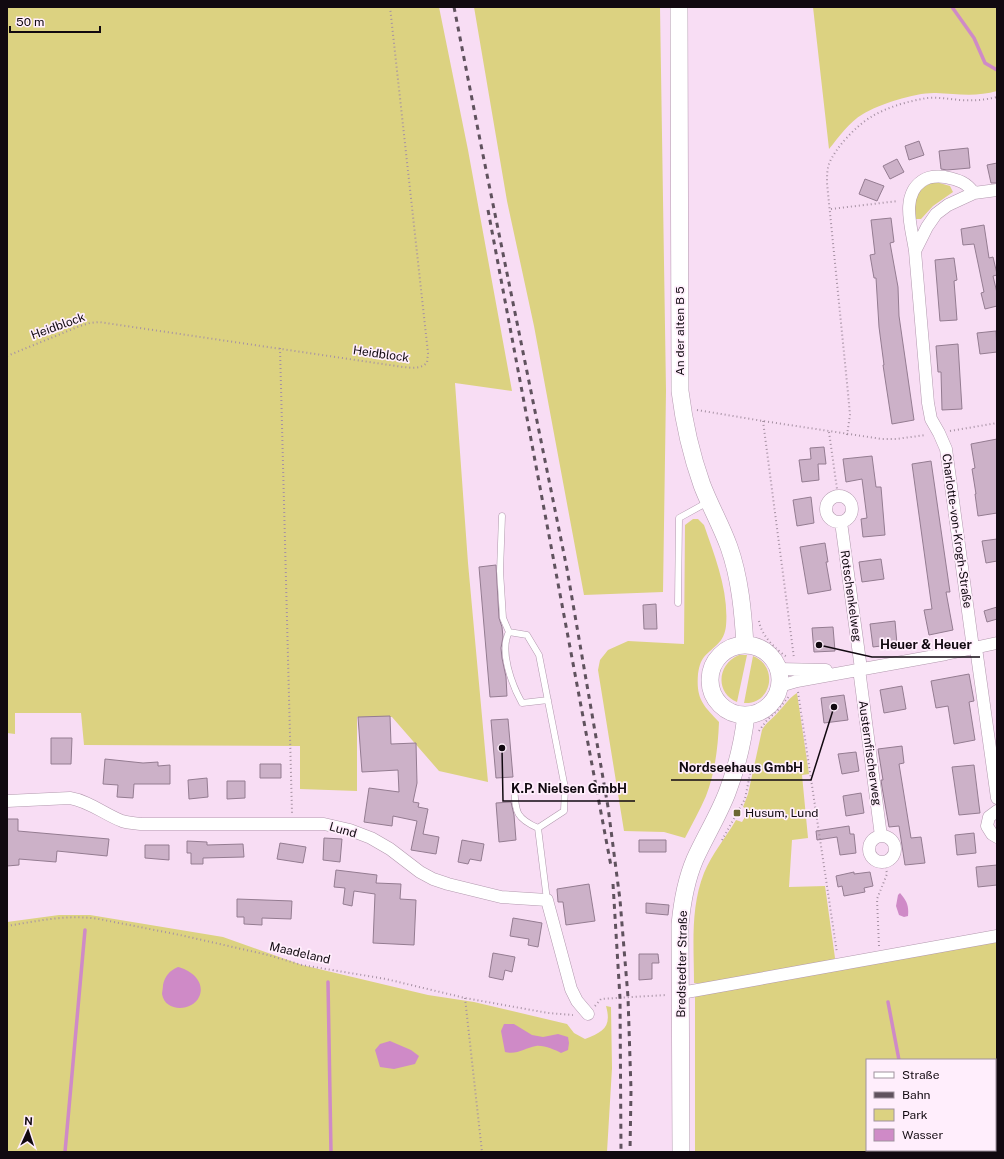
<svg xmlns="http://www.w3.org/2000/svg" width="1004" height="1159" viewBox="0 0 1004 1159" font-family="'Public Sans',sans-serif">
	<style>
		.green { fill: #dcd281; fill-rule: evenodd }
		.water { fill: #cf8ac7 }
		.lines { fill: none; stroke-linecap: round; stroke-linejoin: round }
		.stream { stroke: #cf8ac7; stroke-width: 3.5 }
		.building { fill: #ccb1c8; stroke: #947c91 }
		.lane-casing { stroke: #b299ae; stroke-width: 7 }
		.street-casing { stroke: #b299ae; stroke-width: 13 }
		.secondary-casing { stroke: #b299ae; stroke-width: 18 }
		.path { stroke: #a691a3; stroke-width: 2; stroke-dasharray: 1 3; stroke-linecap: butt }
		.lane { stroke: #fff; stroke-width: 6 }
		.street { stroke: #fff; stroke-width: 12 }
		.secondary { stroke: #fff; stroke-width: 17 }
		.rail { stroke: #60525e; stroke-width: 3; stroke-dasharray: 5 5; stroke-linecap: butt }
		.poi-dot { fill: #6c6633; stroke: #ffeefc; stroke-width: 1.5 }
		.labels { text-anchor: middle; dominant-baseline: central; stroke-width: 3.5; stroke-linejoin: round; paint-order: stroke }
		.street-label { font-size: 12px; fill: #110910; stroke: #ffeefc }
		.poi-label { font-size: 12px; fill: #110910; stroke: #ffeefc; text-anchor: start }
		.leader { fill: none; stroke: #110910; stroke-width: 1.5 }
		.callout-dot { fill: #110910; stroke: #ffeefc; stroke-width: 1.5 }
		.callout-label { font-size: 13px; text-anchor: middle; font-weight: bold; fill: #110910; stroke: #ffeefc; stroke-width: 3.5; stroke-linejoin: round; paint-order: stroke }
	</style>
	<rect width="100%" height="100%" fill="#f8ddf4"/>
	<path class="green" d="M7 7H439L468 150 512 391 455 383 468 563 488 782 439 771 392 717H357V791L300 789V746L84 745 81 713H15V734L7 733Z
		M474 7H660L666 391 663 592 584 595 534 326 507 201Z
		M813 7H997V91C977 97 957 94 936 93 917 92 879 104 863 114 849 122 839 137 829 149Z
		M936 182 950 186 953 192 933 206 921 219H916C911 203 918 185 936 182Z
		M693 519H698L704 525C715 557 729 591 726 626 724 643 714 646 704 657 700 662 699 668 698 674 696 699 703 705 719 722 718 747 715 773 706 796 700 810 692 824 685 838L664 832 624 831 598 670 600 660 608 650 628 641 684 644 685 525Z
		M739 655H747L737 702C715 693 717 664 739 655Z
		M753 656C779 666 772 705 744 703Z
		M797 693 809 774 802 775 808 838 792 840 789 887 825 886 835 958 833 962 703 984 694 983C694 947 690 908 704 873 712 854 726 837 736 820L742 822 749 810 743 807 748 794 762 730C766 722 774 718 779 711 785 705 790 697 797 693Z
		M59 915H90L223 937 302 965 428 995 474 1002 567 1024 574 1033 585 1039C603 1032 612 1027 606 1006L611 1007 612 1068 607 1152H7V922Z
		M997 941V1152H695V996ZM867 1060H995V1150H867Z"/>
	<path class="water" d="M900 893C907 901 909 906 908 916L904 917 899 915 896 906 898 895Z
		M178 967C191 970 206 982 199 997 193 1011 165 1013 162 994 162 992 163 988 163 985 165 976 169 971 178 967Z
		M504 1024H514L532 1035 543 1037 558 1034 568 1037 569 1043 568 1050 561 1053C555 1050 544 1045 536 1046 525 1048 517 1055 505 1052L501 1031Z
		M390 1041 411 1050 419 1056 415 1064 394 1069 380 1067 375 1050 380 1044Z"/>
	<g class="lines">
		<path class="stream" d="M952 7 974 38 985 63 997 70
			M328 982 331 1152
			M888 1002 899 1060
			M995 1088H997
			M65 1152 85 930
			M990 1152 997 1151"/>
	</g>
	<path class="building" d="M919 141 924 155 909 160 905 146Z
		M968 148 970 168 947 170 941 169 939 151Z
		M897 159 904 172 890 179 883 166Z
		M997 163V183H991L987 165Z
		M865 179 884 186 877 201 859 194Z
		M891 218 894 242 890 243 898 287 899 316 914 420 892 424 883 365H884L879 327 876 278H874L870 255 875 254 871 220Z
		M984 225 989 258 993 257 997 274V275L993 276 997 293V306L985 309 981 293 984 292 974 244 963 245 961 229Z
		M954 258 957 280 954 281 957 320 940 321 935 260Z
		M996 331 997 352 980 354 977 333Z
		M958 344 962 409 942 410 941 372H938L936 346Z
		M997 439V513L978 516 975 494H976L972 469 975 468 971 444Z
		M824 447 826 464H818L819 480 802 482 799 460 811 459 810 448Z
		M872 456 876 487H881L885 535 863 537 861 519 867 518 862 479 846 482 843 459Z
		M931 461 950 592H946L953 630 929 635 924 610 932 609 912 464Z
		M811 497 814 523 797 526 793 500Z
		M997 539V561L986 563 982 541Z
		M825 543 828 562H826L831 590 808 594 800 547Z
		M881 559 884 579 862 582 859 562Z
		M496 565 499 618 502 627 503 637 501 648 502 658 506 677 507 696 490 697 479 567Z
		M656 604 657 629H644L643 605Z
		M997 607V619L987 622 984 611Z
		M895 621 897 644 873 647 870 624Z
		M833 627 835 651 814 652 812 628Z
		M969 674 974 701 969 702 975 740 954 744 948 706 936 708 931 681Z
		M902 686 906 709 884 713 880 690Z
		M844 695 848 720 824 723 821 698Z
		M390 716 391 744 416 743 417 783 413 802 419 803 418 807 428 809 423 834 439 837 436 854 411 850 417 821 393 816 392 826 364 822 369 788 399 792 398 770 362 772 358 717Z
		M508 719 513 777 496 778 491 720Z
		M51 738H72L71 764H51Z
		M902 746 904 763 899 764 911 838 921 837 925 863 905 865 899 826 889 827 882 787 881 780H883L878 749Z
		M856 752 859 771 842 774 838 754Z
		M105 759 143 763 158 762V766L170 765V784H134L133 798 117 797 118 785 103 784Z
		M260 764H281V778H260Z
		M974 765 980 813 959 815 952 767Z
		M207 778 208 797 189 799 188 780Z
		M227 781H245V798L227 799Z
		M861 793 864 813 846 816 843 796Z
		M511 802 514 815 516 840 499 842 496 803Z
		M7 819H18V831L109 839 107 856 57 851 56 862 19 859V865L7 866Z
		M849 826 850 834H854L856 853 840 855 837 837 817 840 816 831Z
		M974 833 976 853 957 855 955 835Z
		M324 838 342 839 340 862 323 860Z
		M462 840 484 844 481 861 470 859 468 864 458 862Z
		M639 840H666V852H639Z
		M187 841 207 842V845L243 844 244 857 203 858V864H191V853H187Z
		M280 843 306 847 303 863 277 859Z
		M145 845H169V860L145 858Z
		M997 865V885L978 887 976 867Z
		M336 870 377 875 376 883 401 884 400 899 416 900 414 945 373 943 375 894 354 891 352 906 343 904 345 888 334 887Z
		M854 872V874L870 872 873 886 864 888 865 892 844 896 842 886 838 887 836 876Z
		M589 884 595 921 566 925 563 902H558L557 889Z
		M237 899 292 901 291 919 262 918V925L244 924V917H237Z
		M646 903 669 905 668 915 646 913Z
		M513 918 542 923 538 947 528 945 529 939 510 936Z
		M493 953 515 957 512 972 505 970 503 980 489 977Z
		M639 954H658L659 963H652V979L639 980Z"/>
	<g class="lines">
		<defs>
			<path id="lane" d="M502 516 500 571 503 618 509 632 527 635 539 655 565 788 564 811 538 828 547 900
				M678 603 679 518 708 502
				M509 632C499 651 512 685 522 703L548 700
				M514 786C516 811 514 817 538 828"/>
			<path id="street" d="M915 251C912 229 900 196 922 181 929 176 937 176 945 177 959 180 966 182 974 193
				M826 509a13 13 0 1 1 26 0a13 13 0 1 1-26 0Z
				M841 522 861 669
				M973 648 946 449 939 433 931 419 928 403 915 251 927 227 936 214 948 205 974 193 997 190
				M976 648 997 798
				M778 669 826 670
				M859 669 881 836
				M780 686 797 681 946 654 997 643
				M7 801 70 798C89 801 104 814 122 821 128 823 135 823 141 824H324L350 830 371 838 390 849 420 872 433 879 448 884 501 897 547 900 571 989 577 1001 588 1014
				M997 811 989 817 987 826 992 834 997 837
				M869 849a13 13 0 1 1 26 0a13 13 0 1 1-26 0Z
				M681 993 997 936"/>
			<path id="secondary" d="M679 7 680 391C684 423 691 454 702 485 710 506 721 525 729 547 740 578 743 612 745 645
				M710 680a35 35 0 1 1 70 0a35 35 0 1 1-70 0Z
				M681 1152 680 925C682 903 686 880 695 859 705 837 718 816 727 793 737 767 743 742 746 715"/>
		</defs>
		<use href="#lane" class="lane-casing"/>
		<use href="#street" class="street-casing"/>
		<use href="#secondary" class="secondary-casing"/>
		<path class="path" d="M831 209 898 201
			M280 348 292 813
			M7 356 80 326 90 323 99 322 403 367C412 368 420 369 427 363L428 353 390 7
			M697 410 763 421 882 439H896L926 435
			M763 421 794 658
			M950 431 997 423
			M829 432 838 496
			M847 435 850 415 848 393 827 183C827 176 827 170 829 164 835 148 857 125 871 117 887 107 909 101 927 98 938 97 949 99 960 100 973 101 985 100 997 97
			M759 621C761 635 776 650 787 657
			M798 692 837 953
			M759 731 767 720 777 711 790 695
			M722 840 745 799 751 769
			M7 926C37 921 69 914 99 919L180 935 268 955 302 965 386 979 465 998 548 1013 573 1015
			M879 946 877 899 887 874 885 861
			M465 998 482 1152
			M595 1006 601 999 666 995"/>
		<use href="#lane" class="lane"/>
		<use href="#street" class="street"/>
		<use href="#secondary" class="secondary"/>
		<path class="rail" d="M454 7 481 145 567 569 608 807 620 900 628 997 631 1090 630 1152
			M488 210 611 866
			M613 884 620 998 621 1152"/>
	</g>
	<rect class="poi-dot" x="733" y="809" width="8" height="8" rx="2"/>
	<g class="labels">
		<g class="street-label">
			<text transform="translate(58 326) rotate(-20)">Heidblock</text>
			<text transform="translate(680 331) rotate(-90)">An der alten B 5</text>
			<text transform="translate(381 354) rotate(8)">Heidblock</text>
			<text transform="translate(957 531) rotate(82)">Charlotte-von-Krogh-Straße</text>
			<text transform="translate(851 596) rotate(82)">Rotschenkelweg</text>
			<text transform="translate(870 753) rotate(82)">Austernfischerweg</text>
			<text transform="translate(343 830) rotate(16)">Lund</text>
			<text transform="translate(300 953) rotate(13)">Maadeland</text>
			<text transform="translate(682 964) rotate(-89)">Bredstedter Straße</text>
		</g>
		<g class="poi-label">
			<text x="745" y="813">Husum, Lund</text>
		</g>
	</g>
	<path class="leader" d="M819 645L872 657H980M834 707L811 780H671M502 748L503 801H635"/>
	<g class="callout-dot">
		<circle cx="819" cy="645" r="4"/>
		<circle cx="834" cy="707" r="4"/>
		<circle cx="502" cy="748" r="4"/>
	</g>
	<g class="callout-label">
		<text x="926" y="649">Heuer &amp; Heuer</text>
		<text x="741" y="772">Nordseehaus GmbH</text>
		<text x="569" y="793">K.P. Nielsen GmbH</text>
	</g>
	<rect width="1004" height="1159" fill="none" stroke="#110910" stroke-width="16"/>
	<rect x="866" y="1059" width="130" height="92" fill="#ffeefc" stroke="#a0929e"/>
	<rect x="874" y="1072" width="20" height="6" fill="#ffffff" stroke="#a0929e"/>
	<text x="902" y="1079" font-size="12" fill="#110910">Straße</text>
	<rect x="874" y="1092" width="20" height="6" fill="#60525e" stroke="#a0929e"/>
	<text x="902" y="1099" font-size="12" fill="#110910">Bahn</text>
	<rect x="874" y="1109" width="20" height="12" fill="#dcd281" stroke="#a0929e"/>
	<text x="902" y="1119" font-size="12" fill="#110910">Park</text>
	<rect x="874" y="1129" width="20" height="12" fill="#cf8ac7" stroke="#a0929e"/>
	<text x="902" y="1139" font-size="12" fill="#110910">Wasser</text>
	<g transform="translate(28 1131) rotate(3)" stroke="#ffeefc" stroke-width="3" paint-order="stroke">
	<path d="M0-3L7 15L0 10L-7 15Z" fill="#110910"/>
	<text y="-6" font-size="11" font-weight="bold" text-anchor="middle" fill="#110910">N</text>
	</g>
	<path d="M10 26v6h90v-6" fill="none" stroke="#110910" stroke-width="2"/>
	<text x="16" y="26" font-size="12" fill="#110910" stroke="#ffeefc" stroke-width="3" paint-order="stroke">50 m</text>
</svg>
